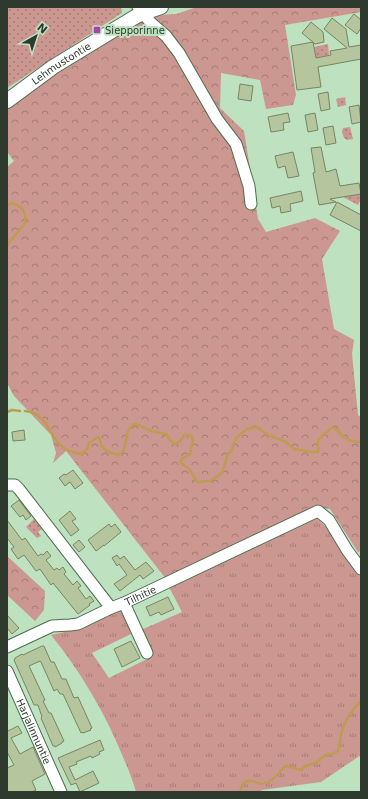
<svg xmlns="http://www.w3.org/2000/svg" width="368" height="799" viewBox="0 0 368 799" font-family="'DejaVu Sans',sans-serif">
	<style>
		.grass { fill: url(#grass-tufts) }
		.forest { fill: url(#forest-crowns) }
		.park { fill: url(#park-dots) }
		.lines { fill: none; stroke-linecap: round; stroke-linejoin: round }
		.stream { stroke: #be9d50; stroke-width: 2.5 }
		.building { fill: #b5c69e; stroke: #768660 }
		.minor-casing { stroke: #4e6d50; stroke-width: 13 }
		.major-casing { stroke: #4e6d50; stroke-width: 16 }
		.minor { stroke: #fff; stroke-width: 11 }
		.major { stroke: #fff; stroke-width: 14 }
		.poi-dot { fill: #a744aa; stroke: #bee1c0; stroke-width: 1.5 }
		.labels { text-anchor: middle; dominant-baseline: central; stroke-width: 4; stroke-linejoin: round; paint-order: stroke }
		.poi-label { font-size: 10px; fill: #2d3a2d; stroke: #bee1c0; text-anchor: start }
		.street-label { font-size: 10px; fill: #2d3a2d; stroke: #bee1c0 }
	</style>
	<defs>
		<pattern id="grass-tufts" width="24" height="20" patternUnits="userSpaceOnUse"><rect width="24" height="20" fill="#cc9790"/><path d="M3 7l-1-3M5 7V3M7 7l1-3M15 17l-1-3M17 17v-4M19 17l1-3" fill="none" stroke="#a67c76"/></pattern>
		<pattern id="forest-crowns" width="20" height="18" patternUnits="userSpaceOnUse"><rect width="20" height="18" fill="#cc9790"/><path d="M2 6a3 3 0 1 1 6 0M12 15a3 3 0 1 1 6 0" fill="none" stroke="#a67c76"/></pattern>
		<pattern id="park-dots" width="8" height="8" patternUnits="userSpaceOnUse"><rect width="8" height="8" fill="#cc9790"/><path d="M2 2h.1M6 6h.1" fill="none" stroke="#a67c76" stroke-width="1.8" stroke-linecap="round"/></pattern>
	</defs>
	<rect width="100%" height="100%" fill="#bee1c0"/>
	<path class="grass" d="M316 518 327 528 361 577V755L321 782 262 790 260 792H136C133 780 128 769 123 757 105 713 81 672 51 635L82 628 123 608 133 633 92 653 109 678 153 656 141 630 182 612 169 587Z"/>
	<path class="forest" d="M197 7H361V12L285 25 296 95 293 105 266 109 260 80 221 73 220 108 244 131 258 219 266 232 315 218 340 231 322 259 334 329 354 340 352 354 358 415 361 417V551L358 552 330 509 317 507 166 579 66 451 53 463 56 453 51 435 14 396 7 383V167L14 161 7 152V109L58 71 132 23 138 24 159 15 176 14Z
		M7 556 45 591 44 610 35 621 7 595Z"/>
	<path class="park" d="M7 7H121L122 13 7 88Z
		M328 44 329 55 316 58 314 47Z
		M345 97 346 105 338 107 336 99Z
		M350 127 353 139 347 140 344 138 342 132 343 128Z
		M360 194 361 199 358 205 343 197Z
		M34 519 42 529 38 532 41 536 37 538 26 527Z"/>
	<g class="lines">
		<path class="stream" d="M7 206 12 203C23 207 25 210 26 222L7 245
			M25 411C50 414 48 438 64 448 69 452 76 453 82 454L87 449 89 443 98 437C101 440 100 443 102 446 105 452 112 453 118 455L123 452C127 442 124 432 134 424L141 426 151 431 166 434 171 441 175 444 179 442 185 435H190L193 439 190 454 183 458 180 462 190 470 197 482 210 481 222 473 225 464 227 455 232 450 234 443 237 437 247 429 257 427 268 435 286 442 294 449 312 452H318C319 447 317 446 318 442 318 437 328 432 331 428H335C344 438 346 441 360 442L361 443
			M7 412 12 410 20 411
			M240 792C241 786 245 779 252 781 255 781 258 784 261 784 263 784 268 782 270 781 276 778 280 770 286 766L301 770 305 766 315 763 327 754H332L338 751C340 744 340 738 342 731 343 723 355 706 361 701"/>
	</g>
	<path class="building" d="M354 14 361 20V28L357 34 345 25Z
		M332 18 346 29 349 47 361 45V59L318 67 321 87 297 90 291 46 313 42 316 58 331 55 330 51 347 48 324 29Z
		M311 22 323 32 324 42 315 44 302 33Z
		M240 84 253 86 251 101 238 99Z
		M328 92 330 109 321 111 318 94Z
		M359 105 361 122 352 124 349 107Z
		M288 113 290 122 283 123 284 130 271 132 268 117Z
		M315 113 318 130 308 132 305 115Z
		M333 126 336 143 326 145 323 128Z
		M321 147 326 172 336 169 340 186 359 183 361 194 330 199 336 202 319 205 313 173 315 172 311 148Z
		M293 152 299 176 288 178 285 166 278 168 275 156Z
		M301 191 303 201 290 204 291 211 281 213 280 206 272 208 270 198Z
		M337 202 361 215V231L330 215Z
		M24 430 25 440 13 441 12 432Z
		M73 470 83 483 75 489 70 482 65 486 59 478 64 474 66 475Z
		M19 500 31 516 26 520 23 515 20 517 11 506Z
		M70 511 76 519 72 521 79 530 71 536 59 520Z
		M7 520 22 540 25 538 38 556 41 554 43 555 47 551 51 556 46 560 54 570 57 568 59 570 63 567 66 572 64 574 73 585 77 581 81 586 78 588 86 599 90 596 94 601 89 604 90 605 78 614 53 583 51 585 40 569 36 571 24 555 18 559 11 549 14 547 7 538Z
		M109 524 111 527 115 524 121 532 104 546V545L96 551 88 540Z
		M79 540 85 547 79 552 73 545Z
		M117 555 120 559 124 556 135 570 146 562 154 571 143 579 140 575 120 591 114 584 127 575 119 564 117 566 112 558Z
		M168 597 174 609 161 615 159 612 150 616 146 607Z
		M7 615 19 628 12 634 7 628Z
		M131 641 140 658 122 667 114 649Z
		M42 646H44L51 662H54L62 679H66L74 698 78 697 92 728 90 729 91 730 83 733V732L81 733 63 694H60L57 689 54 691 41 662 40 661 29 666 45 700 43 701 49 713H51L64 741 62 742V743L55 747V746H53L41 718 42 717 38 705H34L14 660 15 659V658L22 654 23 655Z
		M18 726 22 733 11 738 20 754 33 747 45 774 32 781 36 790 32 792H7V768L14 765 7 752V730L8 731Z
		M100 740 104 750 99 752 100 754 92 758 91 756 76 762 77 764 69 767 75 780 93 771 99 783 80 792 76 783 71 785 58 758Z"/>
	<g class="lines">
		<defs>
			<g id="minor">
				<path d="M138 7 151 23 166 36 179 53 217 119 236 144 249 186 251 204"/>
				<path id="s1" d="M7 485H15L19 489 111 608 124 603 318 511 329 520 347 550 361 569"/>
				<path d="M124 603 147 653"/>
				<path d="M7 647 52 626 70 625 78 624 111 608"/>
				<path id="s2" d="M7 671 61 792"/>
			</g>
			<g id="major">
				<path id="s3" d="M7 101 53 67 135 17 143 13 161 7"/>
			</g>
		</defs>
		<use href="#minor" class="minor-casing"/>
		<use href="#major" class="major-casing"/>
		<use href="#minor" class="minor"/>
		<use href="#major" class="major"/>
	</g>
	<rect class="poi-dot" x="93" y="26" width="8" height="8" rx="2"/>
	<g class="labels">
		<g class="poi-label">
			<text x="105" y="30">Siepporinne</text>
		</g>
		<g class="street-label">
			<text stroke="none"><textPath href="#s3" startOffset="66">Lehmustontie</textPath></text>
			<text stroke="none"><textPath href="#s1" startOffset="196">Tilhitie</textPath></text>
			<text stroke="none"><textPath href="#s2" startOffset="66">Harjalinnuntie</textPath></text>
		</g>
	</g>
	<rect width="368" height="799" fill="none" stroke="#2d3a2d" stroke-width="16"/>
	<g transform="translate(36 36) rotate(39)" stroke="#bee1c0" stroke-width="3" paint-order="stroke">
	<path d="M0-3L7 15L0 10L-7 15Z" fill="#2d3a2d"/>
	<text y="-6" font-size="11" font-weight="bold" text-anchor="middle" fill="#2d3a2d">N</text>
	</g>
</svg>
